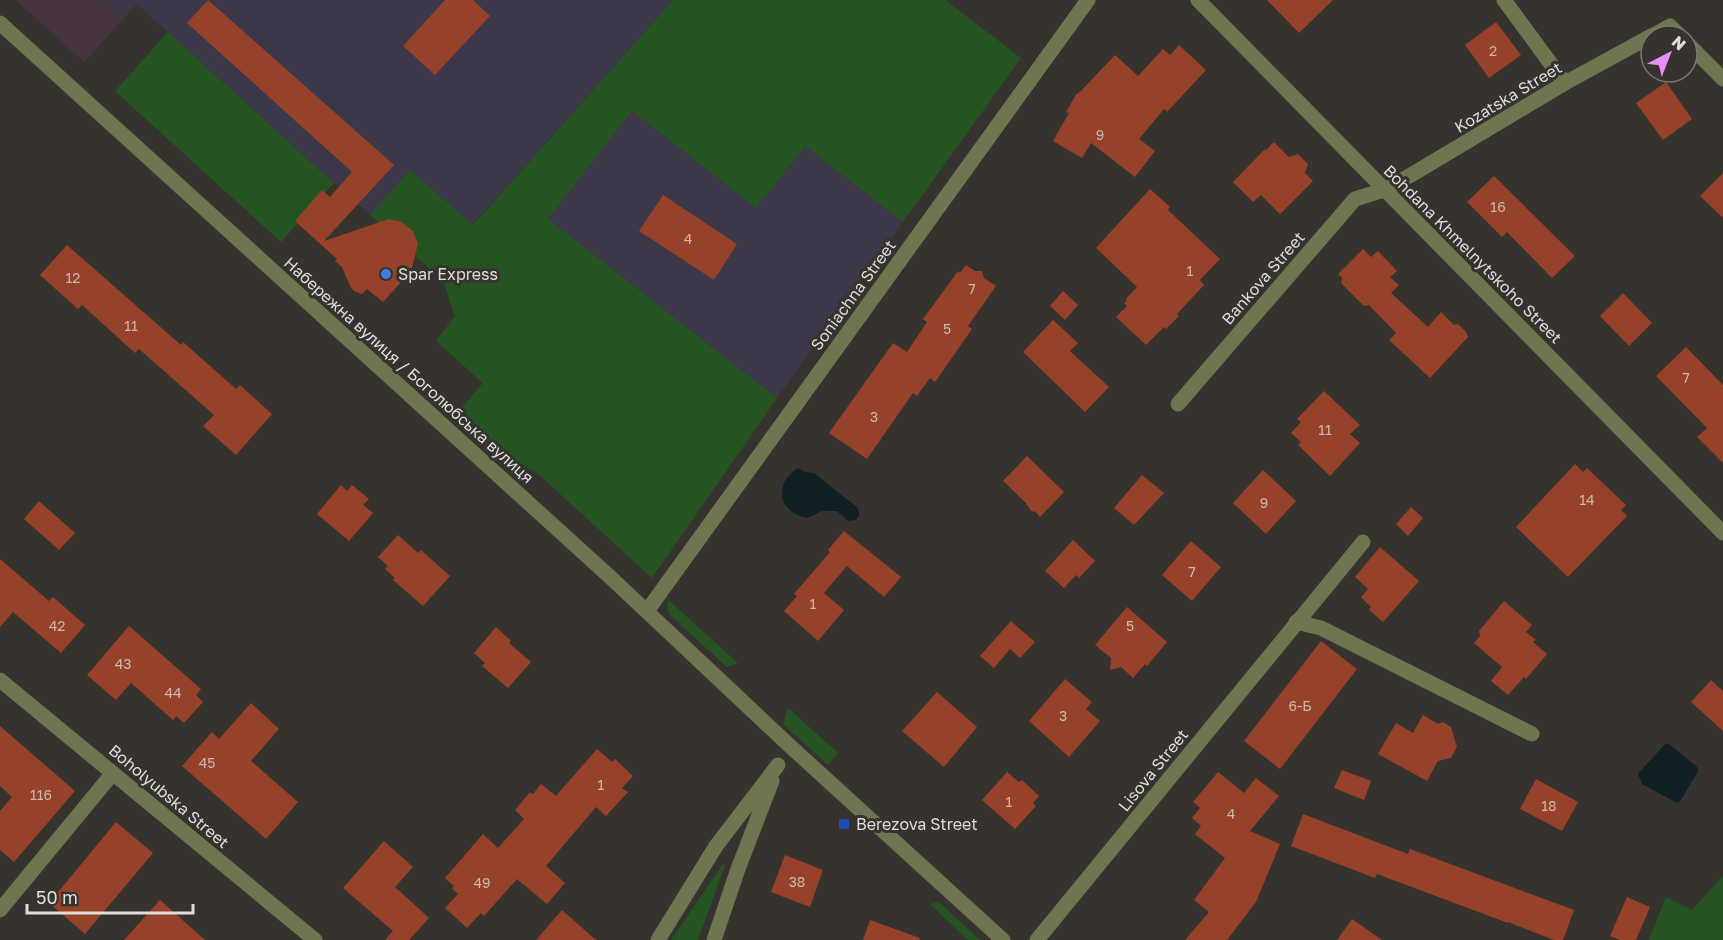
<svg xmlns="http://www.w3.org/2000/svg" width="1723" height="940" viewBox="0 0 1723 940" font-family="'Golos Text',sans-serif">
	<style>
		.commercial { fill: #46353f }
		.industrial { fill: #3c3849 }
		.green { fill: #255422 }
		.water { fill: #102025 }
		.building { fill: #964129 }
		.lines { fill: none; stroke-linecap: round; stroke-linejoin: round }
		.minor { stroke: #6e7550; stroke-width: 15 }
		.shop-dot { fill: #3f7fe0; stroke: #36332f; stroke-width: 2 }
		.transit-dot { fill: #1a4fb4; stroke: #36332f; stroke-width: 2 }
		.labels { text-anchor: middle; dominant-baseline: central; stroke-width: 6; stroke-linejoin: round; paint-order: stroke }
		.number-label { font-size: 14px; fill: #cdb7ae }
		.street-label { font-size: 16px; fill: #dfdedb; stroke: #36332f }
		.poi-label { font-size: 16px; fill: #dfdedb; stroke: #36332f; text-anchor: start }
	</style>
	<rect width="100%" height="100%" fill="#36332f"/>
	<path class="commercial" d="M16 0H106L125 17 84 62Z"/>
	<path class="industrial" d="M106 0H673L472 225 410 170 370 215 137 4 125 17Z
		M632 111 756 208 805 146 903 222 777 398 548 219Z"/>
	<path class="green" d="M673 0H945L1021 58 903 222 805 146 756 208 632 111 548 219 777 398 652 578 536 472 503 457 456 414 483 383 436 341 455 316 443 281 370 215 410 170 473 225Z
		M168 32 334 183 281 242 115 91Z
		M668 600 738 663 727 667 671 616 667 609Z
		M788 708 838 753 828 765 783 724Z
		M723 864 725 865 698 940H671Z
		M1723 876V940H1649L1666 897 1692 910Z
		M939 902 980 940H968L930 904Z"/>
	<path class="water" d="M798 468 805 472 814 473 858 508 859 515 856 520 848 521 837 511H822L807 518C778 512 773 484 798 468Z
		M1665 744H1669L1697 767 1698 771 1681 800 1677 803 1642 784 1638 774Z"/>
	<path class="building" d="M208 0 394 165 324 241 389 219 402 222 413 231 418 244 411 271 383 302 367 289 362 294 354 291 350 286 342 267 335 261 337 259 295 221 322 190 330 197 352 172 187 23Z
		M445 0H473L490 16 435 75 403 46Z
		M1267 0H1333L1299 33Z
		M1496 22 1521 55 1489 78 1465 45Z
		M1179 45 1206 70 1167 112 1164 109 1139 139 1155 151 1135 177 1091 143 1082 158 1053 141 1069 113 1066 112 1077 93 1078 94 1115 55 1138 76 1163 49 1170 55Z
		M1666 82 1692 119 1663 140 1636 103Z
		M1274 142 1289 157 1298 154 1308 164 1305 173 1313 181 1280 214 1261 195 1253 202 1233 182 1265 149 1266 150Z
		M1723 173V218L1700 196Z
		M1494 176 1575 256 1552 278 1507 232 1502 237 1467 202Z
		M1150 189 1170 207 1168 210 1220 259 1200 280 1204 285 1177 314 1179 316 1166 329 1164 327 1146 345 1116 317 1127 306 1124 303 1127 300 1126 299 1137 287 1096 248Z
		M663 195 737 244 714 280 639 231Z
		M67 245 181 345 183 342 236 389 240 385 272 414 236 455 203 426 214 415 139 349 135 353 82 305 78 309 40 275Z
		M1363 249 1371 257 1378 251 1397 271 1390 277 1399 285 1391 293 1428 327 1441 312 1454 325 1458 324 1466 332 1468 337 1430 378 1389 340 1396 333 1369 305 1364 306 1341 283 1342 278 1338 274Z
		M966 265 975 271H982L984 278 996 286 968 326 972 329 935 382 930 378 917 396 913 393 867 459 829 433 893 343 907 352 927 322 923 319 958 271 960 273Z
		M1063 291 1078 305 1065 320 1050 306Z
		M1623 293 1652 323 1629 346 1600 316Z
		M1053 320 1078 343 1070 351 1109 387 1085 412 1023 352Z
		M1686 347 1723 385V463L1697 437 1707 428 1656 376Z
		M1324 391 1360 425 1350 434 1360 443 1330 476 1298 445 1301 442 1291 433 1301 422 1297 419Z
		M1027 456 1064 492 1040 517 1036 512 1031 511 1026 503 1003 481Z
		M1575 464 1583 472 1587 468 1626 505 1621 510 1627 516 1568 577 1516 527Z
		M1263 470 1296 501 1266 534 1233 503Z
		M1142 475 1164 493 1134 525 1114 508Z
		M341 485 347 491 352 485 369 499 363 505 373 513 349 541 317 514Z
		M39 501 75 533 59 550 24 519Z
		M1411 507 1423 518 1408 536 1396 524Z
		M844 531 901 577 884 597 847 566 824 593 844 610 818 641 784 611 797 596 794 594 830 552 828 550Z
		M398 535 418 553 421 550 450 576 423 606 393 580 395 578 385 569 388 566 378 557Z
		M1073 540 1095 561 1079 578 1076 575 1064 588 1045 571Z
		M1191 541 1221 567 1192 601 1162 575Z
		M1380 547 1419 581 1383 622 1369 610 1371 607 1361 597 1368 589 1355 577Z
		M0 559 49 601 53 597 85 625 61 653 13 612 0 627Z
		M1504 601 1532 625 1526 632 1536 640 1533 642 1547 654 1526 679 1524 677 1508 695 1491 681 1502 667 1474 643 1480 636 1479 631Z
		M1127 607 1167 642 1147 666 1145 664 1133 678 1121 667 1110 670 1111 658 1095 645Z
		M1011 621 1035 642 1020 658 1010 649 994 668 980 656Z
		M129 626 201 689 196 695 203 702 184 723 176 716 173 720 131 683 116 700 87 675Z
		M496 627 511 641 509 643 531 662 508 688 482 666 485 663 474 653Z
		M1321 641 1357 669 1280 769 1244 741Z
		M1065 679 1092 702 1086 709 1100 721 1069 757 1029 721Z
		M1711 680 1723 691V731L1691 702Z
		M937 692 977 727 944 767 902 731Z
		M251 703 279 729 251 761 298 802 266 839 182 766 212 732 219 739Z
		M1423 715 1438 724 1443 722 1451 727 1457 747 1451 758 1438 761 1427 781 1378 754 1396 723 1413 733Z
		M0 726 75 791 14 862 0 850V811L12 797 0 786Z
		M597 749 612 762 615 759 633 776 622 788 628 792 606 816 596 807 546 866 565 883 547 904 517 879 484 916 481 913 467 928 445 908 458 894 452 888 454 886 445 878 483 834 498 848 524 819 515 810 530 792 533 794 541 784 556 796Z
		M1342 770 1371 781 1364 800 1334 788Z
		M1007 772 1019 782 1022 780 1039 796 1033 803 1036 806 1015 829 982 800Z
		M1218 772 1244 793 1256 778 1279 796 1250 831 1280 844 1256 902 1227 940H1185L1209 912 1194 900 1225 858 1195 834 1201 826 1192 818 1200 808 1193 802Z
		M1536 779 1578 802 1562 831 1520 809Z
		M1303 814 1408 854 1410 849 1574 910 1563 940H1554L1508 922V923L1377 874 1375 878 1291 846Z
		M116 822 153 853 85 934 49 903Z
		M384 841 413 867 395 887 429 918 409 940H385L393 931 343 888Z
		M785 855 823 870 810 907 771 892Z
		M1627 897 1650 907 1636 940H1620L1610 936Z
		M160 900 205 940H124Z
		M562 910 596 940H536Z
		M1352 919 1382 940H1337Z
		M870 920 920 938 919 940H863Z"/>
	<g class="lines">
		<path class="minor" d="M1198 0 1723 533
			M1504 0 1565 83
			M0 23 609 576 791 747 1003 940
			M1652 36 1670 26 1680 36
			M1687 43 1723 79
			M1178 404 1355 199 1384 190 1411 175 1565 83 1651 36
			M647 611 1088 0
			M1296 622 1321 628 1532 734
			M0 680 315 940
			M0 910 113 773
			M658 940 716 846 778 765
			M714 940 738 869 772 781
			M1037 940 1363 542"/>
	</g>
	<circle class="shop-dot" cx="386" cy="274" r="6"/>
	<rect class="transit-dot" x="838" y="818" width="12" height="12" rx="3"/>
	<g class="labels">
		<g class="number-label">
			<text x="1493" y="50">2</text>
			<text x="1100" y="134">9</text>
			<text x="1498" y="206">16</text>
			<text x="688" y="238">4</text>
			<text x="1190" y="270">1</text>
			<text x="73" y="277">12</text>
			<text x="972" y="288">7</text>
			<text x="131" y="325">11</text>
			<text x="947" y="328">5</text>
			<text x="1686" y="377">7</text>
			<text x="874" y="416">3</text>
			<text x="1325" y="429">11</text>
			<text x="1587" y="499">14</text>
			<text x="1264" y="502">9</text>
			<text x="1192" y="571">7</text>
			<text x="813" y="603">1</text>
			<text x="57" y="625">42</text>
			<text x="1130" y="625">5</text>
			<text x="123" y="663">43</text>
			<text x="173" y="692">44</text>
			<text x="1300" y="705">6-Б</text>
			<text x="1063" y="715">3</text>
			<text x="207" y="762">45</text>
			<text x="601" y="784">1</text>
			<text x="41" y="794">116</text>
			<text x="1009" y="801">1</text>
			<text x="1549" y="805">18</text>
			<text x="1231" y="813">4</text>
			<text x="797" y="881">38</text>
			<text x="482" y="882">49</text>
		</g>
		<g class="street-label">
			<text transform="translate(1508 97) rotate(-31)">Kozatska Street</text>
			<text transform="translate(1473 254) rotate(45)">Bohdana Khmelnytskoho Street</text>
			<text transform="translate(1263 278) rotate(-49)">Bankova Street</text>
			<text transform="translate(853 295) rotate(-54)">Soniachna Street</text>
			<text transform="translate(409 370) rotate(42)">Набережна вулиця / Боголюбська вулиця</text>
			<text transform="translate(1153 770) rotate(-51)">Lisova Street</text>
			<text transform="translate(169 796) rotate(40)">Boholyubska Street</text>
		</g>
		<g class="poi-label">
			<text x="398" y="274">Spar Express</text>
			<text x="856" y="824">Berezova Street</text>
		</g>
	</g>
	<g transform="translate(1669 54) rotate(42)"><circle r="28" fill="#36332f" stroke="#7a7774" stroke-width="1.5"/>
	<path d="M0-4.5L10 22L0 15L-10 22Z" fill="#e98efe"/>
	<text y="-9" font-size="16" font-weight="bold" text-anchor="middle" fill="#dfdedb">N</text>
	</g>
	<path d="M27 904v9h166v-9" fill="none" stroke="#dfdedb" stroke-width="3"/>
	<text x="36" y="904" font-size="18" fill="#dfdedb" stroke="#36332f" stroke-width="4.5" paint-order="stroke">50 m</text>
</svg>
